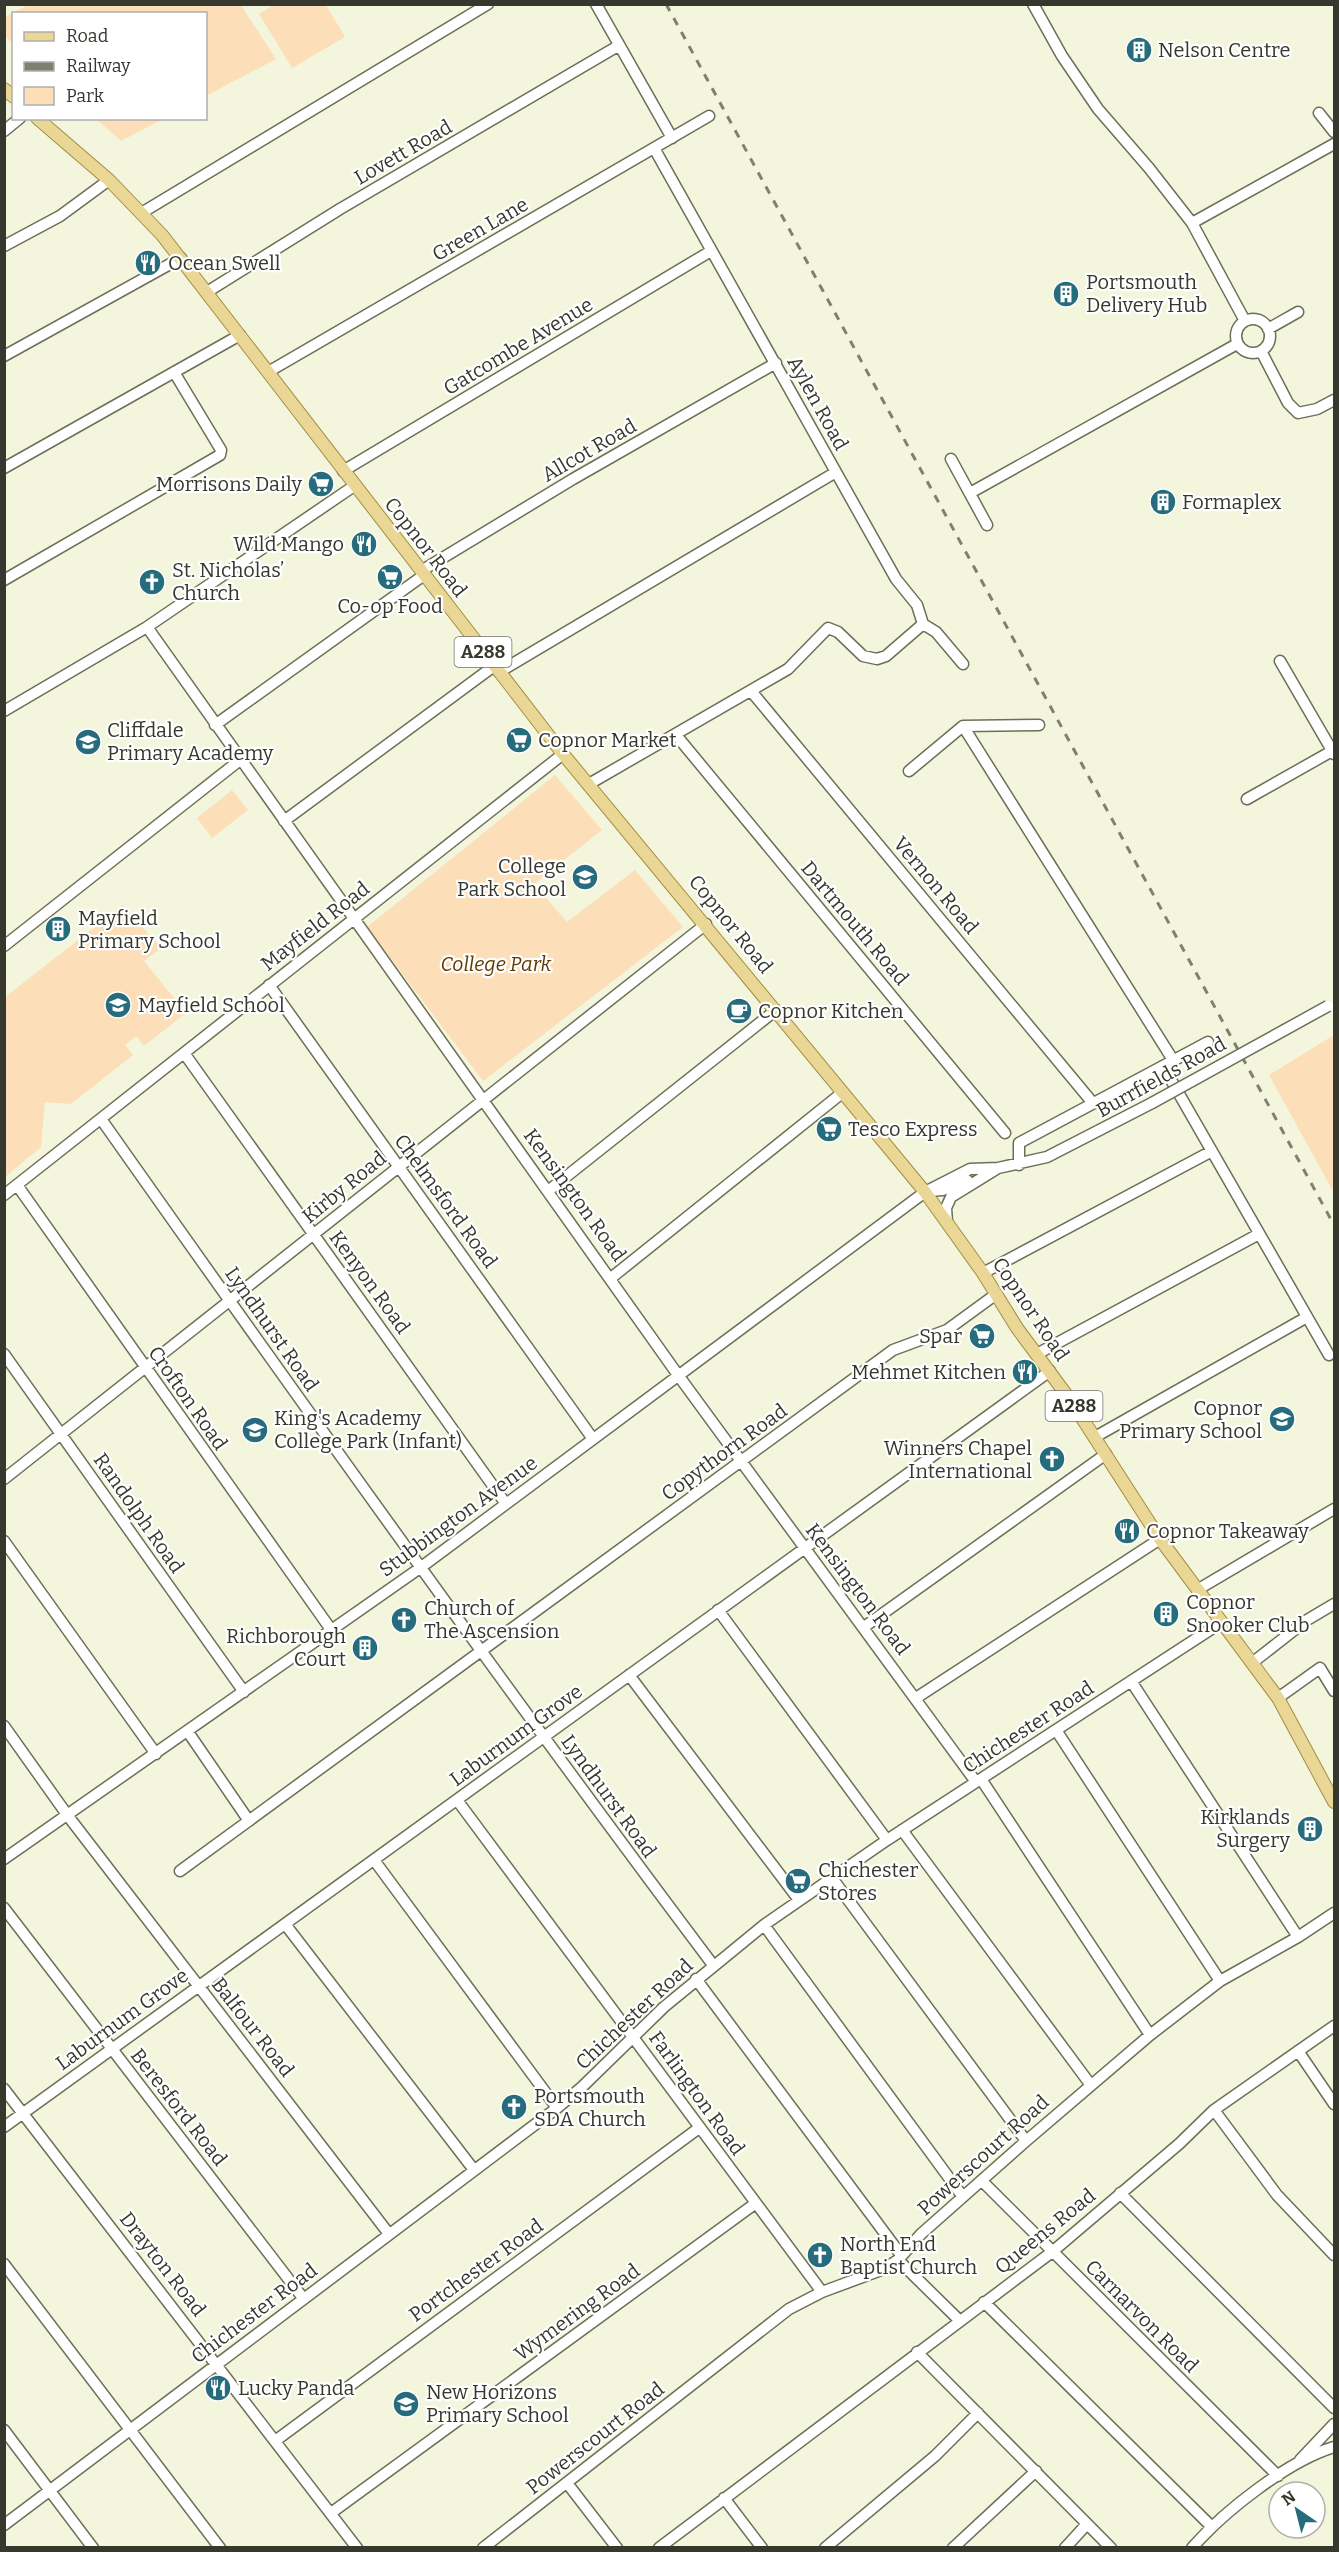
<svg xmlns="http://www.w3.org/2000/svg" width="1339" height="2552" viewBox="0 0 1339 2552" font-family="Bitter,serif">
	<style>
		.green { fill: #fcdeb9 }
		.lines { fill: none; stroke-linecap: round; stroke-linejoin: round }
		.minor-casing { stroke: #6c6f58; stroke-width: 13 }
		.major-casing { stroke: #a38d43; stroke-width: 14 }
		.minor { stroke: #fff; stroke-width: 10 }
		.major { stroke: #ebd795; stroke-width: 12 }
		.rail { stroke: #7f8070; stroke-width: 3; stroke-dasharray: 8 8; stroke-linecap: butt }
		.minor-bridge-casing { stroke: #6c6f58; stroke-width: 13; stroke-linecap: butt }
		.minor-bridge { stroke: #fff; stroke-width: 10 }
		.labels { text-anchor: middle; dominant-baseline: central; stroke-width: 4.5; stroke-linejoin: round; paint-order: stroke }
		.shield { fill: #fff; stroke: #72736c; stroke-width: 1.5 }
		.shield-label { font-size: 18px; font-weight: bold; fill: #36372d }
		.poi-label { font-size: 20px; fill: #36372d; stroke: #fff; text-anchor: start }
		.street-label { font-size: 20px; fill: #36372d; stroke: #fff }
		.park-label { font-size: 20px; font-style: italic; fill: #5f3b01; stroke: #fff }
	</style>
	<rect width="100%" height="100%" fill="#f3f6dc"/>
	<path class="green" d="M275 4 326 5 345 37 292 68 259 14Z
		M28 5H241L276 59 206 96V14H14L13 44 5 36V17Z
		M96 119H163L121 141Z
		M555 775 602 830 534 884 567 922 635 870 683 927 483 1081 367 927Z
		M232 790 248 810 212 838 197 818Z
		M123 905 161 948 144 961 186 1013 144 1046 136 1036 125 1045 133 1055 71 1104 45 1102 41 1147 5 1177V997Z
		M1334 1035V1193L1269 1075Z"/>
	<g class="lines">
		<defs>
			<path id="minor" d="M596 4 672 138
				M1033 4 1062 56 1098 109 1149 168 1192 223 1245 321
				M1319 113 1334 132
				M4 131 20 118
				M654 148 896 579 917 605 923 624 936 632 963 664
				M143 212 488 4
				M1192 223 1334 144
				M4 246 60 216 109 180
				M207 292 340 209 618 46
				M1236 336a17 17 0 1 1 34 0a17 17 0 1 1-34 0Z
				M1268 329 1298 312
				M1261 351 1288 403 1298 413 1317 409 1334 400
				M4 356 181 258
				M268 372 709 116
				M951 459 987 525
				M4 468 240 335
				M343 471 711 251
				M970 493 1237 344
				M421 571 573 479 776 363
				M4 580 220 455 221 450 174 372
				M147 627 678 1375 976 1782
				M1280 661 1334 754
				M499 672 836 472
				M751 691 1092 1102
				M4 711 147 627 354 486
				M215 725 424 575
				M963 726 1173 1060
				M676 735 1005 1133
				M909 771 963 726 1039 725
				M589 784 788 669 828 628 838 632 863 656 877 659 886 656 923 624
				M1247 799 1332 751
				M284 821 494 666
				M4 946 240 760
				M269 985 593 1439
				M184 1053 506 1504
				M1163 1066 1329 1355
				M101 1119C302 1404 504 1687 713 1965
				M1019 1165V1143L1208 1042
				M17 1185 332 1631
				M548 1191 776 1010
				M928 1191 943 1190 967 1180
				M4 1195 563 754
				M947 1222 946 1208 951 1197 998 1168
				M983 1273 1212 1151
				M611 1278 842 1093
				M4 1354 244 1692
				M1037 1354 1259 1234
				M1095 1437 1307 1317
				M4 1479 706 924
				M4 1541 156 1754
				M1197 1590 1334 1509
				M718 1610 887 1840
				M864 1627 1106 1454
				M1252 1663 1307 1620 1334 1604
				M629 1675 799 1900
				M1131 1681 1298 1937
				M916 1698 1160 1539
				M1278 1698 1320 1668 1334 1691
				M4 1726 68 1816 389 2234
				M1056 1730 1220 1981
				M188 1732 249 1821
				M981 1779 1150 2035
				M457 1800 822 2292
				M902 1830 1090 2084
				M4 1859 420 1568 925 1192 970 1169 998 1168 1047 1157 1152 1103
				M374 1860 557 2108
				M180 1871 893 1350 947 1330 995 1295
				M832 1878 1026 2141
				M4 1908 303 2298
				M285 1924 474 2170
				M764 1925 963 2197
				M696 1979 901 2255
				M1298 2051 1334 2104
				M4 2089 357 2548
				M1214 2110 1277 2195 1334 2255
				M4 2127 1050 1371
				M982 2181 1278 2476
				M1120 2193 1334 2408
				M898 2260 959 2320
				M4 2264 220 2548
				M984 2302 1212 2527
				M917 2352 1111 2548
				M4 2430 93 2548
				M275 2441 699 2128
				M1300 2460 1334 2424
				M567 2483 617 2548
				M724 2498 762 2548
				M331 2513 756 2203
				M4 2525 557 2108 582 2087 664 2007 764 1925 887 1840 1222 1622
				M483 2548 789 2309 822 2292 884 2269 898 2260 921 2234 1026 2141 1150 2035 1220 1981 1298 1937 1334 1913
				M659 2548 1052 2252 1179 2144 1214 2110 1334 2026
				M825 2548 935 2456 978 2413
				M953 2548 1036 2471
				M1065 2548 1087 2524
				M1192 2548C1224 2511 1288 2461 1334 2447"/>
			<path id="major" d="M4 89 14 97
				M37 118 109 180 162 235 563 754 925 1192 983 1273 1017 1328 1071 1401 1160 1539 1278 1698 1334 1802"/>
		</defs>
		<use href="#minor" class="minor-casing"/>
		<use href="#major" class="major-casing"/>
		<use href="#minor" class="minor"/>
		<use href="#major" class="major"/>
		<path class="rail" d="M666 4 1334 1225"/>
		<defs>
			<path id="minor-bridge" d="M1152 1103 1328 1006"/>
		</defs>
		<use href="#minor-bridge" class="minor-bridge-casing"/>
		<use href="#minor-bridge" class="minor-bridge"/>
	</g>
	<defs>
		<symbol id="building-disc" viewBox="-11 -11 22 22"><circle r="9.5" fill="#276c7c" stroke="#fff"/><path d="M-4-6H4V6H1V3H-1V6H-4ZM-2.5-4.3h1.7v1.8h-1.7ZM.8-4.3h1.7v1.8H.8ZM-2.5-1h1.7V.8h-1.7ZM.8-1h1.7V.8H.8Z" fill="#fff"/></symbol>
		<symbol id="restaurant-disc" viewBox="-11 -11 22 22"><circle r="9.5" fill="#276c7c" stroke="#fff"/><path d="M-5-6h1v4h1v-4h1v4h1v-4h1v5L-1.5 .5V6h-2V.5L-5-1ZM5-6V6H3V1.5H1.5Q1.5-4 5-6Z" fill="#fff"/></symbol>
		<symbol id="supermarket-disc" viewBox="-11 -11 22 22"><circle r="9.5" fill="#276c7c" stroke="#fff"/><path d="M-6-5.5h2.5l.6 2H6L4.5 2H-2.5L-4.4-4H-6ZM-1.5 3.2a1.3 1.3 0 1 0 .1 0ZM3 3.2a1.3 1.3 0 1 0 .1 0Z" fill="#fff"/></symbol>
		<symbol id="church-disc" viewBox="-11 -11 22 22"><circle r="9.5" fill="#276c7c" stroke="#fff"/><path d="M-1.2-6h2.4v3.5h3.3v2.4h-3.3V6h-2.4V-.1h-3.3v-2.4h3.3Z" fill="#fff"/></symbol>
		<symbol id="school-disc" viewBox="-11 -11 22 22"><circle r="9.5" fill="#276c7c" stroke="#fff"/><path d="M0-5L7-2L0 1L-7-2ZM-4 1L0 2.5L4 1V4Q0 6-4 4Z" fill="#fff"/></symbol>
		<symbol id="cafe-disc" viewBox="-11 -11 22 22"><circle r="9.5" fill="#276c7c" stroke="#fff"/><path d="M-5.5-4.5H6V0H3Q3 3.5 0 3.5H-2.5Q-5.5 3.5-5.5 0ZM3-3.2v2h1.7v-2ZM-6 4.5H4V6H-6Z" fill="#fff"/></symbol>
	</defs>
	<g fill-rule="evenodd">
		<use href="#building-disc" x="1124" y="35" width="30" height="30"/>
		<use href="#restaurant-disc" x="133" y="248" width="30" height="30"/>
		<use href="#building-disc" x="1051" y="279" width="30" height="30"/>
		<use href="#supermarket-disc" x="306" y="469" width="30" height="30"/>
		<use href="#building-disc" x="1148" y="487" width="30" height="30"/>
		<use href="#restaurant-disc" x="349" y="529" width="30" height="30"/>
		<use href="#supermarket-disc" x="375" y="562" width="30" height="30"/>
		<use href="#church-disc" x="137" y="567" width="30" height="30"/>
		<use href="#supermarket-disc" x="504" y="725" width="30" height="30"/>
		<use href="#school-disc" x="73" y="727" width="30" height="30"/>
		<use href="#school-disc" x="570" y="862" width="30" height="30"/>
		<use href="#building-disc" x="43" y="914" width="30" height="30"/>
		<use href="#school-disc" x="103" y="990" width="30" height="30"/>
		<use href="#cafe-disc" x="724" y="996" width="30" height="30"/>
		<use href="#supermarket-disc" x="814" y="1114" width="30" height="30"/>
		<use href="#supermarket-disc" x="967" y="1321" width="30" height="30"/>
		<use href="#restaurant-disc" x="1010" y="1357" width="30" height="30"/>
		<use href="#school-disc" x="1267" y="1404" width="30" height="30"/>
		<use href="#school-disc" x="240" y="1415" width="30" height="30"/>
		<use href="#church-disc" x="1037" y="1444" width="30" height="30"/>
		<use href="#restaurant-disc" x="1112" y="1516" width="30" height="30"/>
		<use href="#building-disc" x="1151" y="1599" width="30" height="30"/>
		<use href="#church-disc" x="389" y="1605" width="30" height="30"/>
		<use href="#building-disc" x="350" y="1633" width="30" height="30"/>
		<use href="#building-disc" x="1295" y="1814" width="30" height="30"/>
		<use href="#supermarket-disc" x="783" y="1866" width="30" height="30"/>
		<use href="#church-disc" x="499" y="2092" width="30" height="30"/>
		<use href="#church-disc" x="805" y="2240" width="30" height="30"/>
		<use href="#restaurant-disc" x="203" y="2373" width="30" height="30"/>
		<use href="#school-disc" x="391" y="2389" width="30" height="30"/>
	</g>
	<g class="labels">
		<g class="shield">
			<rect x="454.5" y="637" width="57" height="30" rx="4.5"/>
			<rect x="1045.5" y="1391" width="57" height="30" rx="4.5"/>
		</g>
		<g class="shield-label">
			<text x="483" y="652">A288</text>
			<text x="1074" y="1406">A288</text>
		</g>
		<g class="poi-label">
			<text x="1158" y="50">Nelson Centre</text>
			<text x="168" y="263">Ocean Swell</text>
			<text x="1086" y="282">Portsmouth<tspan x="1086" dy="23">Delivery Hub</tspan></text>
			<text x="302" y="484" text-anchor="end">Morrisons Daily</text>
			<text x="1182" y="502">Formaplex</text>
			<text x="344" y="544" text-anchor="end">Wild Mango</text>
			<text x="172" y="570">St. Nicholas’<tspan x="172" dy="23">Church</tspan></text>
			<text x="390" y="606" text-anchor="middle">Co-op Food</text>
			<text x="107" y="730">Cliffdale<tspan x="107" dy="23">Primary Academy</tspan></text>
			<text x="538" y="740">Copnor Market</text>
			<text x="566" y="866" text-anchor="end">College<tspan x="566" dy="23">Park School</tspan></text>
			<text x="78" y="918">Mayfield<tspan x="78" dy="23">Primary School</tspan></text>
			<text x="138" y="1005">Mayfield School</text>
			<text x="758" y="1011">Copnor Kitchen</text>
			<text x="848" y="1129">Tesco Express</text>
			<text x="962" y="1336" text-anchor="end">Spar</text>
			<text x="1006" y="1372" text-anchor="end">Mehmet Kitchen</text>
			<text x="1262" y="1408" text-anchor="end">Copnor<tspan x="1262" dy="23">Primary School</tspan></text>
			<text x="274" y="1418">King's Academy<tspan x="274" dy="23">College Park (Infant)</tspan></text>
			<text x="1032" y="1448" text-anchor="end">Winners Chapel<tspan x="1032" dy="23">International</tspan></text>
			<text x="1146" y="1531">Copnor Takeaway</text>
			<text x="1186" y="1602">Copnor<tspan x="1186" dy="23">Snooker Club</tspan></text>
			<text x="424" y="1608">Church of<tspan x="424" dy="23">The Ascension</tspan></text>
			<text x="346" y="1636" text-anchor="end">Richborough<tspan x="346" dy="23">Court</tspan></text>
			<text x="1290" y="1817" text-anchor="end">Kirklands<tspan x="1290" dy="23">Surgery</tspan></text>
			<text x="818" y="1870">Chichester<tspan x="818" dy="23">Stores</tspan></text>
			<text x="534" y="2096">Portsmouth<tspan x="534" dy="23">SDA Church</tspan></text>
			<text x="840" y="2244">North End<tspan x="840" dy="23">Baptist Church</tspan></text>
			<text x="238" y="2388">Lucky Panda</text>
			<text x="426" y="2392">New Horizons<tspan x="426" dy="23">Primary School</tspan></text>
		</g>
		<g class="street-label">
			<text transform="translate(403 152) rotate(-30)">Lovett Road</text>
			<text transform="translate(480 229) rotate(-30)">Green Lane</text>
			<text transform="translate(518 346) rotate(-31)">Gatcombe Avenue</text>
			<text transform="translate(818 403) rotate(61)">Aylen Road</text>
			<text transform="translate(589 450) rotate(-30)">Allcot Road</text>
			<text transform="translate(426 547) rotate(52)">Copnor Road</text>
			<text transform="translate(936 885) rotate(50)">Vernon Road</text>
			<text transform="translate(855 923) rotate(50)">Dartmouth Road</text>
			<text transform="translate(731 924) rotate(51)">Copnor Road</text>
			<text transform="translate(315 926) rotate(-38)">Mayfield Road</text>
			<text transform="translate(1161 1077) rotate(-29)">Burrfields Road</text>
			<text transform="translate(344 1187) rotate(-39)">Kirby Road</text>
			<text transform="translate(575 1195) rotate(54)">Kensington Road</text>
			<text transform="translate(446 1201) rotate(54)">Chelmsford Road</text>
			<text transform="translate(370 1282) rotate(54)">Kenyon Road</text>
			<text transform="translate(1031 1309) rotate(56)">Copnor Road</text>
			<text transform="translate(272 1329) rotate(55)">Lyndhurst Road</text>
			<text transform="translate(188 1398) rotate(55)">Crofton Road</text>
			<text transform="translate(724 1452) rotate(-36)">Copythorn Road</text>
			<text transform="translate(139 1513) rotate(55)">Randolph Road</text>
			<text transform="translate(458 1516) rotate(-36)">Stubbington Avenue</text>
			<text transform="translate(858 1589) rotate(53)">Kensington Road</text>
			<text transform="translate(1028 1727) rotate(-33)">Chichester Road</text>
			<text transform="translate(516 1735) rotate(-36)">Laburnum Grove</text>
			<text transform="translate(609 1796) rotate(54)">Lyndhurst Road</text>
			<text transform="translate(634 2014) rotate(-43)">Chichester Road</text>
			<text transform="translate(122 2019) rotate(-36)">Laburnum Grove</text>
			<text transform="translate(253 2027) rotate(52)">Balfour Road</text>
			<text transform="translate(697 2093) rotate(54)">Farlington Road</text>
			<text transform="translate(179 2107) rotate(52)">Beresford Road</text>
			<text transform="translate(983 2155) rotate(-42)">Powerscourt Road</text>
			<text transform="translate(1045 2231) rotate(-39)">Queens Road</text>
			<text transform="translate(163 2264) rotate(52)">Drayton Road</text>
			<text transform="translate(476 2270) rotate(-36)">Portchester Road</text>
			<text transform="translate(577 2312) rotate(-36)">Wymering Road</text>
			<text transform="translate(254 2313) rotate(-37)">Chichester Road</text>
			<text transform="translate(1142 2316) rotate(45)">Carnarvon Road</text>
			<text transform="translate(595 2438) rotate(-38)">Powerscourt Road</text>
		</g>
		<g class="park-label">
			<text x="496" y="964">College Park</text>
		</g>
	</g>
	<rect width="1339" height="2552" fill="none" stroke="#36372d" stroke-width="12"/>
	<rect x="12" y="12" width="195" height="108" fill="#ffffff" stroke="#afafab" stroke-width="1.5"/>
	<rect x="24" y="32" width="30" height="9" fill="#ebd795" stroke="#afafab" stroke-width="1.5"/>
	<text x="66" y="42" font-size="18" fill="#36372d">Road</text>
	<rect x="24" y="62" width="30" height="9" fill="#7f8070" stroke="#afafab" stroke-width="1.5"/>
	<text x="66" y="72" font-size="18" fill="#36372d">Railway</text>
	<rect x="24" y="87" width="30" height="18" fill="#fcdeb9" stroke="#afafab" stroke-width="1.5"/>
	<text x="66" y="102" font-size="18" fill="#36372d">Park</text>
	<g transform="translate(1297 2510) rotate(325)"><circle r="28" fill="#ffffff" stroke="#afafab" stroke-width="1.5"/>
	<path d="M0-4.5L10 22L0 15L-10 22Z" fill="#276c7c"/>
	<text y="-9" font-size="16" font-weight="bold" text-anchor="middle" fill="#36372d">N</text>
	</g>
</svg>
